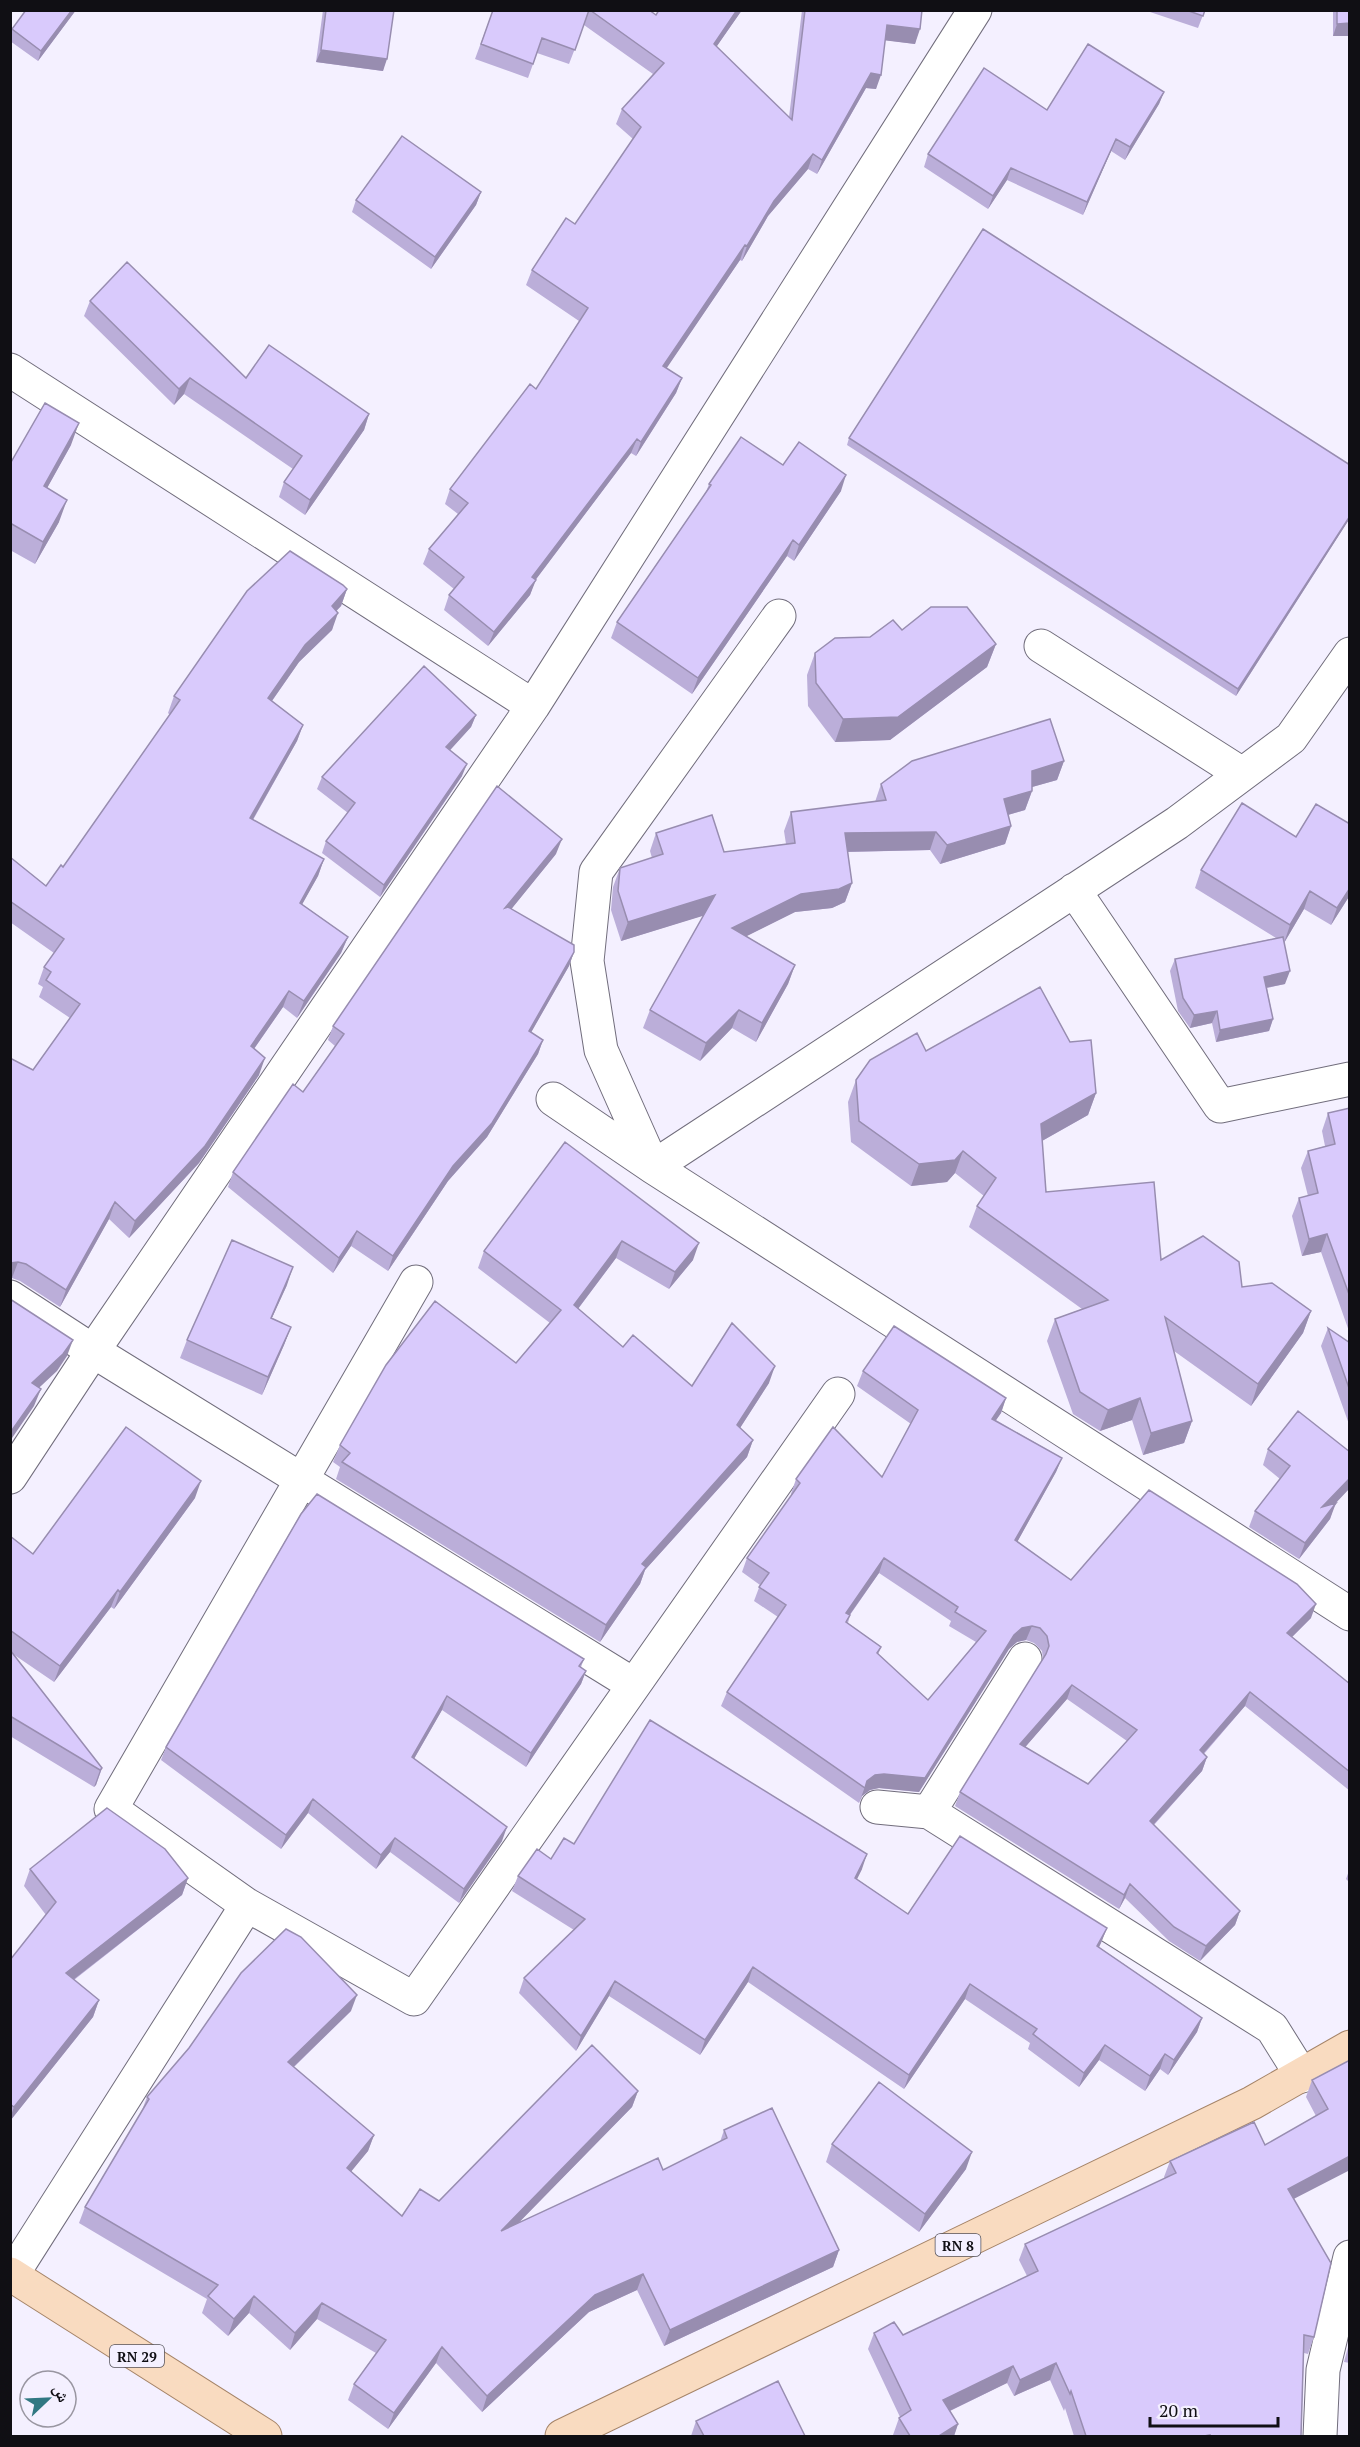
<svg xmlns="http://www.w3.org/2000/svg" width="1360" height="2447" viewBox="0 0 1360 2447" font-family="'PT Serif','Noto Naskh Arabic',serif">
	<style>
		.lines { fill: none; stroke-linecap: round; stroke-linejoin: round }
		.minor-casing { stroke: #716d7c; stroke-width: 35 }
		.major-casing { stroke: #a58468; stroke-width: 35 }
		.minor { stroke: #fff; stroke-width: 33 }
		.major { stroke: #f9dbc0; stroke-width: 33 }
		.wall { fill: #bbaed9; fill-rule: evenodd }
		.shaded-wall { fill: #988db0 }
		.building { fill: #d9cafc; stroke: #988db0; stroke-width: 1.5; fill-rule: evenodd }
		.labels { text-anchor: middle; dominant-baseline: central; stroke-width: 4.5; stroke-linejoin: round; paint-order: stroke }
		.shield { fill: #f4f0ff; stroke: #54525a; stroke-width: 1.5 }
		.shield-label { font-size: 14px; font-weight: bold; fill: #100f14 }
	</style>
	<rect width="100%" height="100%" fill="#f4f0ff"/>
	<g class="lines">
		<defs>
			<path id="minor" d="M10 370 533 706
				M779 616 596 872 587 961 601 1050 653 1167 1177 823 1291 738 1350 654
				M1041 646 1242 774
				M1074 890 1220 1106 1350 1079
				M553 1099 653 1167 1350 1614
				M416 1282 111 1809 247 1905 414 1999 838 1394
				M10 1297 93 1351 634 1685
				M10 1477 93 1351 533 706 975 10
				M877 1807 929 1812 1272 2028 1302 2076
				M929 1812 1025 1659
				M12 2275 247 1905
				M1320 2436 1323 2370 1350 2257"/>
			<path id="major" d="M10 2274 265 2436
				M562 2436 1252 2103 1350 2047"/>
		</defs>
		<use href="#minor" class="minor-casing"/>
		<use href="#major" class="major-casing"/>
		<use href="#minor" class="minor"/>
		<use href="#major" class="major"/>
	</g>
	<path class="wall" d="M26 10H76L38 61 10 41V33L12 29Z
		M323 10H394L383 71 316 62Z
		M493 10H649L656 15 659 10H742L716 47 789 117 802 10H922L915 44 885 40 876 89 866 88 817 174 808 169 768 216 742 261 740 260 666 368 682 378 676 393 636 456 631 453 535 580 530 595 488 646 444 610 449 595 454 589 423 564 429 549 458 514 445 504 450 489 536 389 579 321 526 285 532 270 575 224 633 139 616 124 622 109 653 74 584 25 569 64 537 53 528 78 475 59Z
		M1144 10H1205L1198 28Z
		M1333 10H1350V36H1333Z
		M1164 92 1159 104 1125 160 1111 151 1083 215 1007 180 988 209 924 167 928 154 1047 110Z
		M481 192 476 205 431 269 352 212 356 200Z
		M90 301 246 378 369 414 364 430 305 515 279 497 284 482 293 469 184 394 174 405 84 316Z
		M849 438 1350 465V518L1236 696 847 445Z
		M71 445 47 488 59 522 35 564 10 550V464Z
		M783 465 841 491 794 561 787 556 692 694 611 638 617 622 706 492 709 484Z
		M347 589 341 606 336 611 332 630 299 662 272 701 303 725 297 741 253 820 324 859 318 876 302 904 348 937 341 953 297 1018 283 1007 254 1049 259 1075 199 1163 129 1238 109 1219 60 1307 20 1281 12 1278 33 1070 70 1018 39 997 43 987 38 984 44 967 54 953 10 922V857L46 886 63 867 170 715 168 713 174 696Z
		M902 630 996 644 987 667 890 740 835 742 808 706 807 675 815 653 870 637Z
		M476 715 471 727 450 750 462 776 380 897 322 853 326 841 348 813 317 789 322 777Z
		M1064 761 1057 780 1032 787V791L1025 810 1008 815 1011 826 1005 844 940 864 930 850 848 852 852 883 845 902 832 908 795 912 746 936 795 965 788 984 756 1042 732 1028 700 1061 643 1028 650 1010 704 915 621 941 611 910 613 887 620 868 652 858 650 851 656 833 724 852 786 844 784 831 791 812 875 802 881 784Z
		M1350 824V895L1331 925 1304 909 1284 943 1285 984 1267 988 1273 1019 1269 1031 1216 1042 1212 1023 1190 1028 1178 1011 1170 971 1175 959 1276 938 1195 888 1201 870 1296 837Z
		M556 854 511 909 574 952 569 966 531 1032 543 1040 538 1054 487 1137 448 1181 388 1271 351 1246 333 1273 228 1187 233 1172 303 1092 335 1046 328 1040 333 1026Z
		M926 1051 1096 1093 1088 1115 1042 1141 1046 1192 1161 1260 1311 1311 1303 1333 1251 1406 1174 1351 1192 1421 1184 1443 1143 1455 1132 1420 1100 1431 1073 1414 1047 1341 1055 1319 1082 1309 969 1227 977 1206 984 1196 955 1173 947 1182 911 1186 851 1142 848 1102 856 1080Z
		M1350 1108V1334L1321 1252 1302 1256 1292 1216 1299 1198 1308 1196 1301 1168 1308 1151 1325 1146 1322 1131 1328 1113Z
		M565 1142 693 1260 669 1289 616 1258 578 1309 623 1347 692 1386 769 1383 740 1428 753 1440 747 1457 645 1570 640 1584 600 1642 336 1479 340 1467 333 1462 340 1445 516 1363 550 1323 478 1268 484 1251Z
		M287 1285 272 1318 291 1327 284 1345 262 1395 180 1358 187 1340Z
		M1328 1328 1350 1343V1427L1321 1346Z
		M863 1371 1006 1398 1001 1413 996 1420 1062 1458 1056 1472 1017 1542 1071 1580 1311 1618 1292 1637 1350 1684V1791L1245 1706 1204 1754 1207 1757 1202 1771 1154 1825 1240 1911 1235 1925 1200 1961 1169 1941 1125 1898 1119 1909 955 1806 960 1792 1043 1659 1042 1651 1034 1643 1026 1640 1017 1642 1009 1649 919 1792 879 1788 870 1790 862 1796 859 1803 721 1706 727 1692 778 1617 754 1601 760 1585 742 1572 747 1558 792 1495 791 1494 796 1479 882 1477 911 1424 857 1386ZM879 1573 951 1621 949 1626 976 1642 928 1700 878 1655 881 1647 848 1623 850 1615ZM1067 1699 1127 1741 1088 1784 1025 1747Z
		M1268 1449 1350 1452 1330 1519 1299 1559 1249 1527 1255 1511 1280 1479 1263 1465Z
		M195 1498 114 1609 111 1607 54 1682 13 1654 102 1768 96 1785 94 1787 10 1736V1536L33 1554Z
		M584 1659 581 1667 586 1671 581 1684 526 1767 442 1710 414 1759 502 1841 459 1903 390 1852 376 1869 308 1813 281 1849 161 1760 166 1747Z
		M574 1844 862 1869 857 1879 908 1914 1107 1928 1099 1947 1202 2018 1197 2032 1168 2075 1160 2069 1145 2091 1099 2060 1079 2087 1028 2049 1030 2043 965 1999 904 2089 748 1982 700 2055 609 1996 576 2051 519 1993 524 1978 574 1930 512 1891 518 1876 551 1859Z
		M1350 1868V1883L1346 1879Z
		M30 1869 188 1878 182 1895 74 1980 99 2000 93 2017 10 2121V1960L46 1915 24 1886Z
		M351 2011 294 2067 374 2135 368 2151 351 2171 402 2216 439 2201 638 2091 632 2107 519 2222 663 2170 720 2142 724 2130 839 2250 833 2267 664 2346 637 2290 589 2312 482 2412 436 2363 388 2429 348 2400 354 2384 376 2353 317 2319 290 2350 249 2313 228 2336 202 2313 207 2299 79 2223 85 2207 141 2113 147 2097Z
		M1350 2060 1294 2199 1314 2337 1308 2354 1304 2353 1301 2436H1074L1065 2408 1064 2411 1050 2380 1014 2396 1007 2383 950 2411 958 2424 954 2436H894L893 2435 899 2418 900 2417 868 2349 874 2333 903 2335 1027 2276 1019 2260 1025 2244 1165 2179 1164 2177 1170 2161 1265 2145 1316 2116 1306 2097 1312 2080Z
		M832 2144 966 2169 919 2232 826 2162Z
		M1350 2340V2363L1344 2362Z
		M696 2421 805 2436H691Z"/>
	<path class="shaded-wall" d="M72 10H76L38 61 41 51Z
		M737 10H742L708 59 714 44Z
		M1350 23V36H1333L1337 24Z
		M887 25 920 29 915 44 882 40Z
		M321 50 387 59 383 71 316 62Z
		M871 73 881 75 876 89 866 88 817 174 822 160Z
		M1164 92 1159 104 1125 160 1130 147Z
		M1116 139 1111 151 1083 215 1087 202Z
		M813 154 808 169 768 216 742 261 747 246 774 201Z
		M1011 168 1007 180 988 209 993 196Z
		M481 192 476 205 431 269 435 257Z
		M745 245 740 260 658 381 663 366Z
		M190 378 184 394 174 405 179 389Z
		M682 378 676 393 636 456 641 442Z
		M369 414 364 430 305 515 310 500Z
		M79 423 71 445 36 508 44 486Z
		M637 439 631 453 528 590 536 580 530 595 488 646 494 632 532 577Z
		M846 475 841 491 794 561 799 545Z
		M67 500 59 522 35 564 43 542Z
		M1350 516V518L1236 696 1238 689Z
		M793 540 787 556 692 694 698 678Z
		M347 589 341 606 325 623 332 606Z
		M338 613 332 630 299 662 262 715 268 698 305 645Z
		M996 644 987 667 890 740 835 742 843 719Z
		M476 715 471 727 442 759 446 747Z
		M303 725 297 741 244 835 250 818Z
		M1064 761 1057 780 1025 789 1032 771Z
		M467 764 462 776 380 897 384 885Z
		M1032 791 1025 810 997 818 1004 799Z
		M1011 826 1005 844 940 864 947 845Z
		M936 832 930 850 839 852 845 833Z
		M562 839 556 854 500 923 505 908Z
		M324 859 318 876 294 919 300 903Z
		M852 883 845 902 832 908 795 912 725 947 732 928 801 894Z
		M1350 888V895L1331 925 1337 908Z
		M1310 891 1304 909 1284 943 1290 925Z
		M715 895 709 914 621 941 628 922Z
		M348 937 341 953 297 1018 304 1001Z
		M574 952 569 966 524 1045 529 1031Z
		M795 965 788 984 756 1042 762 1023Z
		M1290 971 1285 984 1260 989 1264 977Z
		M289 991 283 1007 244 1063 251 1046Z
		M739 1010 732 1028 700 1061 706 1043Z
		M1217 1011 1212 1023 1190 1028 1194 1015Z
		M1273 1019 1269 1031 1216 1042 1220 1030Z
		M543 1040 538 1054 487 1137 448 1181 388 1271 393 1256 453 1166Z
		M265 1058 259 1075 199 1163 129 1238 135 1221Z
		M1096 1093 1088 1115 1033 1146 1041 1124Z
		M963 1151 955 1173 947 1182 911 1186 919 1164Z
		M115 1202 109 1219 60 1307 66 1290Z
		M357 1231 351 1246 333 1273 339 1258Z
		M1327 1234 1321 1252 1302 1256 1309 1239Z
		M622 1241 616 1258 568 1322 574 1305Z
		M699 1243 693 1260 669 1289 675 1272Z
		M18 1262 12 1278 10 1279V1263Z
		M293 1267 287 1285 264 1335 271 1318Z
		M1311 1311 1303 1333 1251 1406 1258 1384Z
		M291 1327 284 1345 262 1395 268 1377Z
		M73 1340 67 1356 57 1371 26 1400 32 1383Z
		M775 1366 769 1383 731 1442 737 1425Z
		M41 1389 34 1406 10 1441V1433Z
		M1006 1398 1001 1413 987 1433 992 1419Z
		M1140 1398 1132 1420 1100 1431 1108 1410Z
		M1192 1421 1184 1443 1143 1455 1151 1433Z
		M753 1440 747 1457 645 1570 640 1584 600 1642 606 1625 642 1564Z
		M1062 1458 1056 1472 1010 1555 1015 1540Z
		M1350 1478V1488L1317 1523 1322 1507Z
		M201 1481 195 1498 114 1609 120 1592Z
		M1336 1503 1330 1519 1299 1559 1305 1543Z
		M884 1558 879 1573 841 1627 846 1613Z
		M118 1590 111 1607 54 1682 60 1666Z
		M1316 1604 1311 1618 1282 1647 1287 1633Z
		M1032 1626 1026 1640 1017 1642 1009 1649 919 1792 879 1788 870 1790 862 1796 859 1803 867 1781 1014 1635 1022 1628Z
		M586 1671 581 1684 526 1767 531 1753Z
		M1072 1685 1067 1699 1015 1759 1020 1744Z
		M1250 1692 1245 1706 1194 1764 1200 1750Z
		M447 1696 442 1710 407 1771 412 1757Z
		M1207 1757 1202 1771 1144 1835 1150 1821Z
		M102 1768 96 1785 94 1787 100 1770Z
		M313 1799 308 1813 281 1849 286 1835Z
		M507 1827 502 1841 459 1903 464 1889Z
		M395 1838 390 1852 376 1869 381 1855Z
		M867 1854 862 1869 850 1893 855 1878Z
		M188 1878 182 1895 60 1990 66 1973Z
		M1130 1884 1125 1898 1119 1909 1124 1895Z
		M1240 1911 1235 1925 1200 1961 1206 1946Z
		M1107 1928 1101 1943 1092 1961 1097 1946Z
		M753 1967 748 1982 700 2055 705 2040Z
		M615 1981 609 1996 576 2051 581 2036Z
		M970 1984 965 1999 904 2089 909 2075Z
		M357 1995 351 2011 282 2078 288 2062Z
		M99 2000 93 2017 10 2121V2118L14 2107Z
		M1202 2018 1197 2032 1168 2075 1174 2060Z
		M1105 2045 1099 2060 1079 2087 1084 2073Z
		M1165 2054 1160 2069 1145 2091 1150 2076Z
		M638 2091 632 2107 495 2247 501 2231Z
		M374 2135 368 2151 341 2184 347 2168Z
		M972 2152 966 2169 919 2232 925 2214Z
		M1350 2156V2170L1282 2205 1288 2189Z
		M839 2250 833 2267 664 2346 670 2330Z
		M643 2274 637 2290 589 2312 482 2412 487 2396 595 2295Z
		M254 2296 249 2313 228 2336 234 2319Z
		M322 2303 317 2319 290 2350 295 2333Z
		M442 2347 436 2363 388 2429 394 2413Z
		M1056 2363 1050 2380 1014 2396 1020 2380Z
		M1013 2366 1007 2383 937 2417 943 2400Z
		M958 2424 954 2436H939Z"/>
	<path class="building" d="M26 10H72L41 51 12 29Z
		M326 10H394L387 59 321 50Z
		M493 10H589L575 50 542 38 533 64 481 44Z
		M590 10H649L656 15 659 10H737L714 44 792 120 805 10H922L920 29 887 25 881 75 871 73 822 160 813 154 774 201 747 246 745 245 663 366 682 378 641 442 637 439 532 577 536 580 494 632 449 595 464 577 429 549 468 503 450 489 530 384 536 389 588 308 532 270 566 218 575 224 641 127 622 109 664 63Z
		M1186 10H1205L1203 16Z
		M1337 10H1350V23L1337 24Z
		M1088 44 1164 92 1130 147 1116 139 1087 202 1011 168 993 196 928 154 984 68 1047 110Z
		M402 136 481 192 435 257 356 200Z
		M983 229 1350 465V516L1238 689 849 438Z
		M127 262 246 378 269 345 369 414 310 500 284 482 302 456 190 378 179 389 90 301Z
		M45 403 79 423 44 486 67 500 43 542 10 523V464Z
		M741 437 783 465 799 442 846 475 799 545 793 540 698 678 617 622 711 485 709 484Z
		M290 551 343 585 347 589 332 606 338 613 305 645 268 698 303 725 250 818 324 859 300 903 348 937 304 1001 289 991 251 1046 265 1058 205 1146 135 1221 115 1202 66 1290 26 1264 18 1262 10 1263V1058L33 1070 80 1004 46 980 51 972 44 967 64 939 10 901V857L46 886 61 865 63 867 180 700 174 696 247 591Z
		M931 607H967L996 644 898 717 843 719 816 683 815 653 835 638 870 637 893 620 902 630Z
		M424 666 476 715 446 747 467 764 384 885 326 841 355 803 322 777Z
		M1050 719 1064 761 1032 771V791L1004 799 1011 826 947 845 936 832 845 833 852 883 839 889 801 894 732 928 795 965 762 1023 739 1010 706 1043 650 1010 715 895 628 922 618 891 620 868 663 854 656 833 712 815 724 852 795 843 791 812 886 800 881 784 912 761Z
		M497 786 562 839 505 908 508 907 574 945V952L529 1031 543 1040 492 1123 453 1166 393 1256 357 1231 339 1258 233 1172 293 1084 303 1092 344 1034 333 1026Z
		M1242 803 1296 837 1316 804 1350 824V888L1337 908 1310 891 1290 925 1201 870Z
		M1283 937 1290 971 1264 977 1273 1019 1220 1030 1217 1011 1194 1015 1183 998 1175 959Z
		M1040 987 1070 1042 1091 1040 1096 1093 1041 1124 1046 1192 1154 1182 1161 1260 1203 1236 1239 1262 1242 1287 1272 1283 1311 1311 1258 1384 1165 1317 1192 1421 1151 1433 1140 1398 1108 1410 1080 1392 1055 1319 1108 1300 977 1206 996 1178 963 1151 955 1160 919 1164 859 1121 856 1080 870 1060 917 1033 926 1051Z
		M1350 1108V1297L1327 1234 1309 1239 1299 1198 1318 1193 1308 1151 1335 1144 1328 1113Z
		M565 1142 699 1243 675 1272 622 1241 574 1305 623 1347 633 1335 692 1386 732 1323 775 1366 737 1425 753 1440 642 1564 646 1567 606 1625 342 1462 350 1453 340 1445 386 1365 435 1301 516 1363 561 1310 484 1251Z
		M232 1240 293 1267 271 1318 291 1327 268 1377 187 1340Z
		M10 1299 73 1340 63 1354 32 1383 41 1389 10 1433Z
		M894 1326 1006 1398 992 1419 1062 1458 1015 1540 1071 1580 1149 1490 1297 1584 1316 1604 1287 1633 1350 1684V1772L1250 1692 1200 1750 1207 1757 1150 1821 1240 1911 1206 1946 1174 1927 1130 1884 1124 1895 960 1792 1046 1654 1049 1646 1047 1636 1040 1628 1032 1626 1022 1628 1014 1635 925 1778 884 1774 875 1775 867 1781 865 1788 727 1692 786 1605 759 1587 769 1573 747 1558 800 1483 796 1479 833 1427 882 1477 918 1410 863 1371ZM884 1558 958 1607 955 1612 986 1631 928 1700 877 1653 881 1647 846 1622 850 1615 846 1613ZM1072 1685 1137 1730 1088 1784 1020 1744Z
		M1328 1328 1350 1343V1391Z
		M1298 1411 1350 1452V1478L1322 1507 1336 1503 1305 1543 1255 1511 1290 1466 1268 1449Z
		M126 1427 201 1481 120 1592 118 1590 60 1666 10 1630V1536L33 1554Z
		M317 1494 584 1659 579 1666 586 1671 531 1753 447 1696 412 1757 507 1827 464 1889 395 1838 381 1855 313 1799 286 1835 166 1747 301 1514Z
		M10 1650 102 1768 100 1770 10 1716Z
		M650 1720 867 1854 855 1878 908 1914 960 1836 1107 1928 1097 1946 1202 2018 1174 2060 1165 2054 1150 2076 1105 2045 1084 2073 1033 2034 1037 2029 970 1984 909 2075 753 1967 705 2040 615 1981 581 2036 524 1978 585 1919 518 1876 537 1849 551 1859 564 1838 574 1844Z
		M107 1808 165 1849 188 1878 66 1973 99 2000 14 2107 10 2104V1960L56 1902 30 1869Z
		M286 1929 301 1937 357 1995 288 2062 374 2135 347 2168 402 2216 420 2189 439 2201 592 2045 638 2091 501 2231 658 2158 663 2170 727 2138 724 2130 772 2108 839 2250 670 2330 643 2274 595 2295 487 2396 442 2347 394 2413 354 2384 386 2340 322 2303 295 2333 254 2296 234 2319 208 2296 218 2285 85 2207 149 2099 147 2097 189 2048 241 1973Z
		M1350 2060V2156L1288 2189 1331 2263 1314 2337 1304 2335 1301 2436H1210V2435L1204 2436H1086L1071 2391 1070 2394 1056 2363 1020 2380 1013 2366 943 2400 958 2424 939 2436H910L899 2418 911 2410 874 2333 894 2322 903 2335 1038 2271 1025 2244 1176 2173 1170 2161 1254 2122 1265 2145 1328 2109 1312 2080Z
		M879 2082 972 2152 925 2214 832 2144Z
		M778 2381 805 2436H704L696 2421Z"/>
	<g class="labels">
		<g class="shield">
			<rect x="935.5" y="2234" width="45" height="22" rx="4.5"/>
			<rect x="110" y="2345" width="54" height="22" rx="4.5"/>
		</g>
		<g class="shield-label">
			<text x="958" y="2245">RN 8</text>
			<text x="137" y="2356">RN 29</text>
		</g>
	</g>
	<rect width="1360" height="2447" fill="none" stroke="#100f14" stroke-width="24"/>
	<g transform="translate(48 2399) rotate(67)"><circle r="28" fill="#f4f0ff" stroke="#9996a1" stroke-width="1.5"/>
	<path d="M0-4.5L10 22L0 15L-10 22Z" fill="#317882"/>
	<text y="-9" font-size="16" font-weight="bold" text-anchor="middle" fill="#100f14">ش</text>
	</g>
	<path d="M1150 2417v9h128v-9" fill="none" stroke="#100f14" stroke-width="3"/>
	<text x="1159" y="2417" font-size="18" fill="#100f14" stroke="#f4f0ff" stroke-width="4.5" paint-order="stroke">20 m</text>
</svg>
